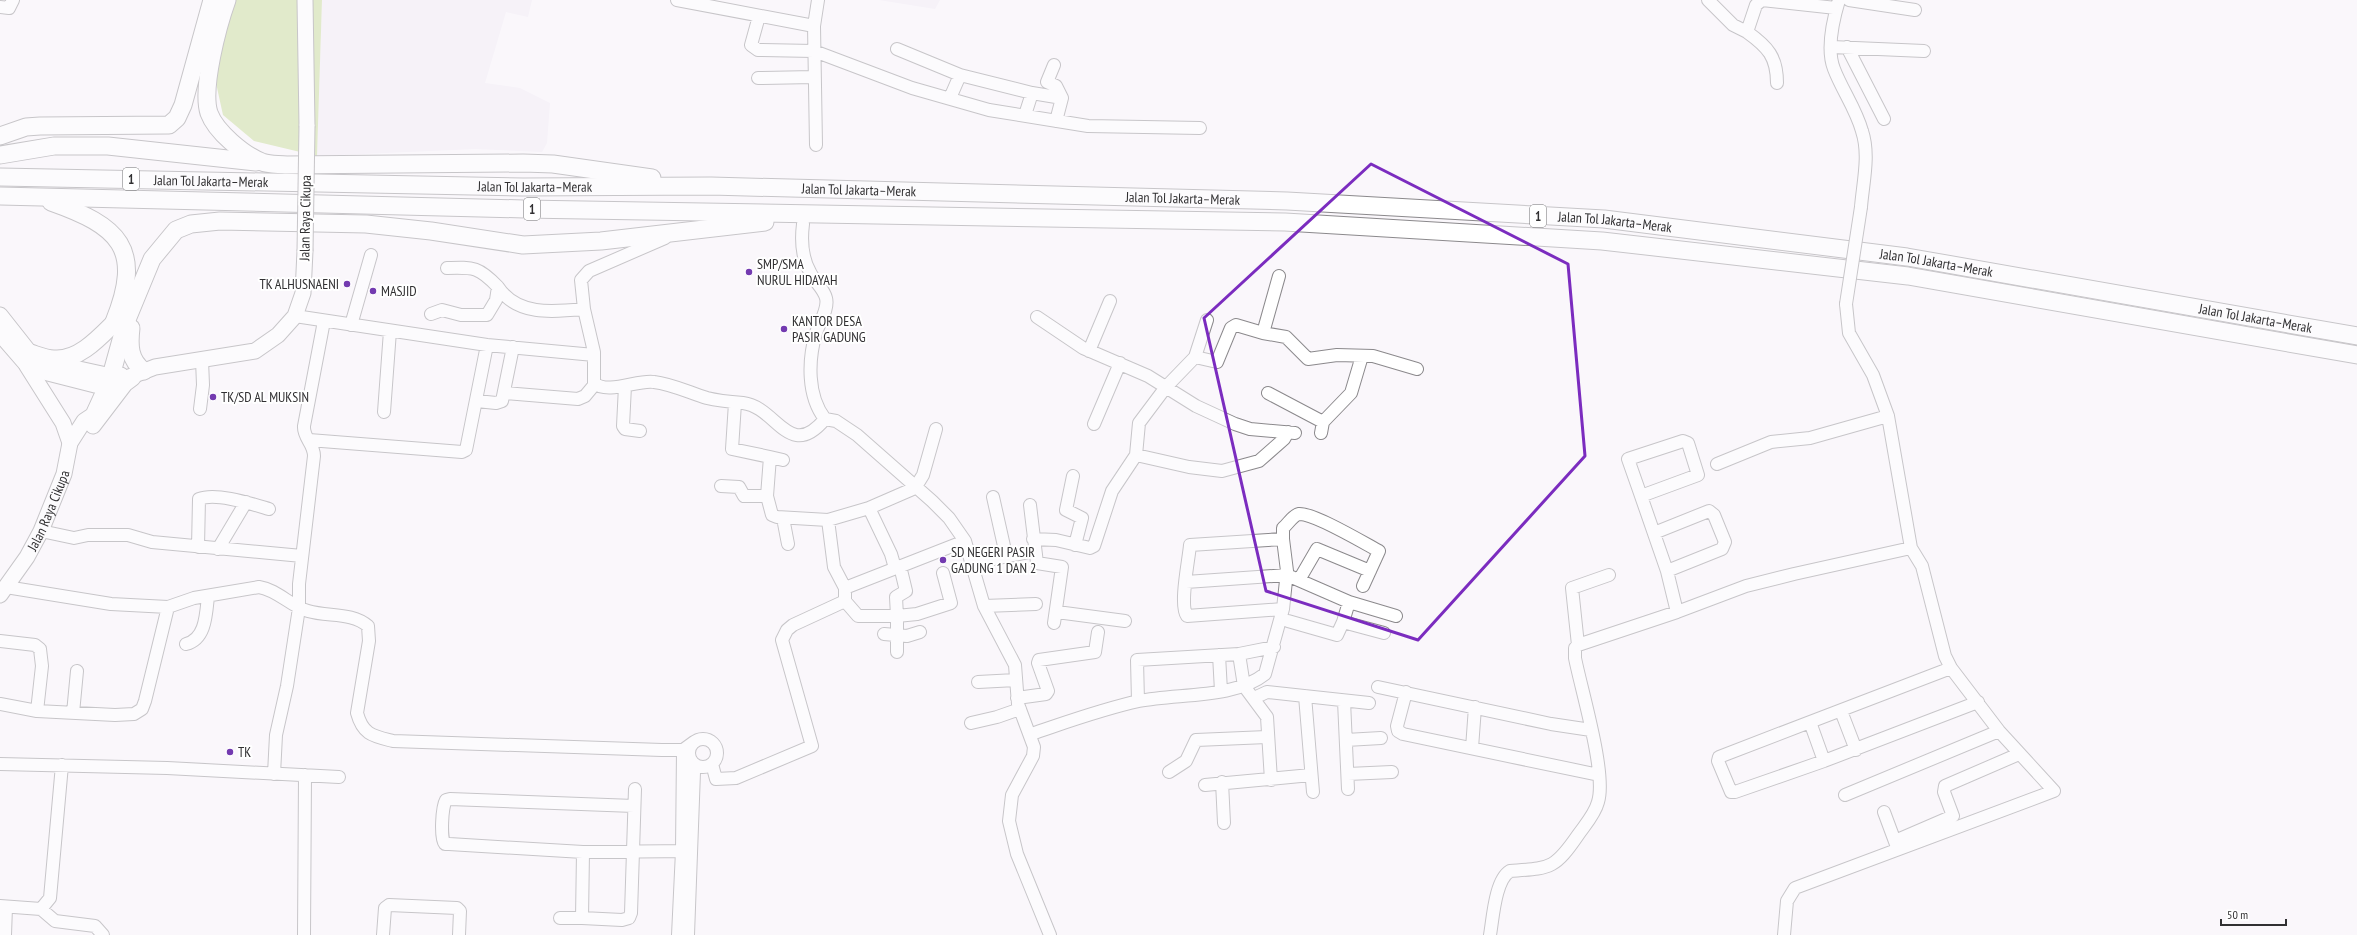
<svg xmlns="http://www.w3.org/2000/svg" width="2357" height="935" viewBox="0 0 2357 935" font-family="'PT Sans Narrow',sans-serif">
	<style>
		.built { fill: #f1eaf4 }
		.green { fill: #c4d990 }
		.lines { fill: none; stroke-linecap: round; stroke-linejoin: round }
		.minor-casing { stroke: #8b898c; stroke-width: 14 }
		.major-casing { stroke: #8b898c; stroke-width: 17 }
		.highway-casing { stroke: #8b898c; stroke-width: 19 }
		.minor { stroke: #fff; stroke-width: 12 }
		.major { stroke: #fff; stroke-width: 15 }
		.highway { stroke: #fff; stroke-width: 17 }
		.minor-bridge-casing { stroke: #8b898c; stroke-width: 14; stroke-linecap: butt }
		.major-bridge-casing { stroke: #8b898c; stroke-width: 17; stroke-linecap: butt }
		.minor-bridge { stroke: #fff; stroke-width: 12 }
		.major-bridge { stroke: #fff; stroke-width: 15 }
		.marked { fill: none; stroke: #7b2cbf; stroke-width: 3; stroke-linejoin: round }
		.poi-dot { fill: #733ab0; stroke: #fff; stroke-width: 1.5 }
		.labels { text-anchor: middle; dominant-baseline: central; stroke-width: 4; stroke-linejoin: round; paint-order: stroke }
		.shield { fill: #fff; stroke: #6f6e70; stroke-width: 1 }
		.shield-label { font-size: 13px; font-weight: bold; fill: #313032 }
		.street-label { font-size: 14px; fill: #313032; stroke: #fff }
		.poi-label { font-size: 14px; fill: #313032; stroke: #fff; text-anchor: start }
	</style>
	<rect width="100%" height="100%" fill="#faf7fb"/>
	<path class="built" d="M322 0H532L528 17 506 12 485 83 520 88 550 103 547 143 542 152 475 149 317 156Z
		M879 0H940L935 9Z"/>
	<path class="green" d="M227 0H322L317 156 254 141 223 115 214 74Z"/>
	<g class="lines">
		<defs>
			<path id="minor" d="M677 0 814 26
				M1708 0 1733 25 1747 32
				M1839 0C1833 20 1826 49 1834 69 1842 90 1856 109 1862 131 1870 155 1863 182 1861 207
				M1849 0 1915 10
				M0 7 9 8 13 0
				M759 16 751 45 758 50 814 51 912 88 989 110 1088 126 1200 128
				M1832 47 1924 51
				M1847 47 1884 119
				M897 49 960 75
				M1054 65 1047 82 1056 86 1062 98
				M758 78 814 77
				M1777 83C1777 57 1768 47 1747 32L1756 5 1762 0 1836 8
				M1032 93 1062 98 1056 121
				M950 98 960 75 1032 93 1025 115
				M816 145 814 26 818 0
				M803 224C801 240 802 258 810 272 814 281 824 289 826 298 829 309 819 323 816 333 808 360 807 396 825 419
				M665 238 589 271 581 280 584 309 594 352V383C608 395 639 379 654 382 672 384 690 393 707 398 719 401 731 402 743 403 777 407 789 462 825 419L836 421 857 435 932 501 949 518 965 541 984 606 1015 665 1018 704 1034 747 1033 756 1012 795 1009 821 1017 854 1050 935
				M498 287C517 316 553 312 584 309
				M431 314 442 310 461 315H487L496 300 498 287C479 267 474 267 447 268
				M295 316 487 345 594 355
				M1037 317 1083 348 1148 376 1196 406 1235 424 1250 429 1295 433
				M351 325 371 255
				M1263 333 1279 276
				M1089 351 1110 301
				M1195 357 1217 362 1231 328 1236 325 1263 333 1286 337 1308 359 1337 355 1373 356 1417 369
				M625 386 623 426 625 429 640 431
				M505 393 578 399 585 396 595 384
				M1268 393 1323 422
				M477 401 496 403 502 401 513 347
				M735 403 732 449 770 457 767 496 772 515 777 517 828 520 869 508 915 488 923 475 936 429
				M200 409 203 385 202 360
				M384 412 390 331
				M1094 424 1120 363
				M1321 433 1323 422 1351 393 1362 356
				M309 440 462 452 466 450 487 345
				M1683 441 1688 443 1698 475 1641 496 1628 459Z
				M1136 455 1189 467 1222 471 1259 461 1284 439 1288 432
				M770 457 783 460
				M1717 464 1771 442 1810 438 1888 416
				M1073 476 1066 510 1082 518 1075 545
				M721 486 739 487 744 496H767
				M1641 496 1667 571 1677 612
				M993 497 1006 555
				M1030 505 1037 563 1062 567 1054 623
				M869 508 891 554 895 568
				M783 518 788 544
				M828 520 834 567 845 588
				M41 531 74 538 88 535H128L152 542 302 556
				M1654 533 1709 511 1714 515 1725 542 1722 549 1667 571
				M1033 539 1056 540 1090 548 1094 546 1112 491 1136 455 1139 423 1166 387 1195 357 1207 320
				M1283 539V528C1288 524 1293 515 1299 514 1314 513 1364 543 1379 551L1363 586
				M198 547 199 499C216 492 252 504 269 509
				M218 549 246 502
				M973 563 1034 551
				M1299 580 1317 549 1370 571
				M1186 582 1287 575 1349 602 1343 622 1337 635 1288 621
				M6 587 111 604 168 607
				M845 601 858 616H897L896 597 906 591 900 566
				M1349 602 1396 616
				M984 606 1036 604
				M1057 612 1125 621
				M1343 622 1384 633
				M884 634 907 636 920 632
				M0 641 35 645 40 649 42 666 37 711
				M186 644C206 639 206 614 208 596
				M1578 645 1572 588 1609 575
				M897 652V616L917 614 951 603 943 573
				M1239 654 1274 647
				M1219 655 1221 691
				M978 682 1016 680
				M1378 687 1551 724 1591 730
				M1406 692 1397 726 1398 731 1403 734 1599 775
				M1305 696 1313 792
				M1017 698 1046 694 1048 691 1038 663 1039 660 1095 652 1098 632
				M1254 698 1267 692 1369 703
				M1138 701 1137 660 1239 654 1244 686 1267 717 1271 780
				M1344 701 1348 789
				M0 704 37 711 115 715 134 714 142 709 145 701 168 607 194 598 259 587C278 590 290 606 308 611 328 617 352 612 368 626L369 641 357 713C363 735 373 736 393 741L662 750H683L694 742
				M1841 711 1856 750
				M73 713 77 671
				M1810 722 1719 757 1718 761 1731 792H1735L1824 761 1810 722 1951 668
				M971 723 997 717 1020 709
				M1031 734C1067 722 1102 709 1139 701 1177 693 1234 699 1265 674L1283 609 1287 571 1283 539 1190 545C1189 559 1179 605 1187 616L1283 609
				M689 753a14 14 0 1 1 28 0a14 14 0 1 1-28 0Z
				M1346 740 1381 738
				M1472 748 1475 707
				M683 755 691 760 694 772 688 935
				M1824 761 1978 702
				M0 764 167 768 339 777
				M712 764 716 779 736 778 812 746 782 640 787 630 793 625 845 601V588L965 541
				M1169 772 1186 761 1196 740 1267 737
				M274 774 276 735 287 686 299 608V584L314 456C314 443 303 438 304 426L324 321
				M1348 774 1392 772
				M1222 782 1224 823
				M1205 785 1311 775
				M1845 795 1999 731
				M634 806 450 799 446 800C442 807 440 838 445 844H449L583 852 691 851
				M1884 812 1897 847
				M1895 841 1953 816 1944 792 1945 786 2019 754
				M583 852 582 918 622 920 629 918 631 913 635 789
				M0 906 41 909 55 921 95 926 103 935
				M41 909 50 898 62 765
				M560 918H582
				M5 935 6 907
				M304 935 305 775
				M383 935 385 908 389 905 457 908 460 911 459 935
				M678 935 682 851 683 750
				M1490 935C1493 918 1495 880 1510 871 1550 868 1554 870 1578 835 1585 825 1595 814 1598 802 1607 774 1581 689 1575 658V648L1578 645 1677 612 1746 586 1794 574 1911 548
				M1784 935 1787 901 1795 888 2054 791 1999 731 1951 668 1945 656 1922 566 1911 548 1888 416 1873 375 1849 333 1846 304"/>
			<g id="major">
				<path d="M305 0 307 126"/>
				<path d="M0 315 30 353 47 362 111 376 121 375"/>
				<path d="M0 334 26 364 40 371 95 385 106 386 155 367 255 351 278 335 295 316 303 293 305 251"/>
				<path d="M27 366 63 423 70 443"/>
				<path d="M93 426 125 384 133 378"/>
				<path id="s1" d="M0 595 27 557 41 531 64 474 70 443 84 421 93 415 110 378"/>
			</g>
			<g id="highway">
				<path d="M227 0C218 25 201 88 209 113 216 132 244 155 262 162 269 165 279 164 286 165L523 163 553 164 652 178"/>
				<path d="M0 136 26 127 40 126 169 125 177 118 183 105 212 0"/>
				<path d="M0 155 54 146H108L256 162"/>
				<path id="s2" d="M0 177 523 187 711 186 1287 201 1604 219 1907 257 2357 336"/>
				<path d="M0 196 524 209 1285 222 1602 241 1908 276 2357 355"/>
				<path d="M51 202C119 226 144 248 114 322"/>
				<path d="M131 328C129 345 129 360 144 371"/>
				<path d="M30 353C37 355 46 359 54 359 78 361 99 338 114 323"/>
				<path d="M111 376 126 322 152 259 176 230 191 224 220 221 366 224 431 231 523 245 601 241 765 222"/>
			</g>
		</defs>
		<use href="#minor" class="minor-casing"/>
		<use href="#major" class="major-casing"/>
		<use href="#highway" class="highway-casing"/>
		<use href="#minor" class="minor"/>
		<use href="#major" class="major"/>
		<use href="#highway" class="highway"/>
		<defs>
			<path id="minor-bridge" d="M1846 304 1861 207"/>
			<path id="major-bridge" d="M305 251 307 126"/>
		</defs>
		<use href="#minor-bridge" class="minor-bridge-casing"/>
		<use href="#major-bridge" class="major-bridge-casing"/>
		<use href="#minor-bridge" class="minor-bridge"/>
		<use href="#major-bridge" class="major-bridge"/>
	</g>
	<path d="M0 0H2357V935H0ZM1371 164 1568 264 1585 456 1418 640 1266 591 1204 318Z" fill="#faf7fb" fill-opacity=".55" fill-rule="evenodd"/>
	<path class="marked" d="M1371 164 1568 264 1585 456 1418 640 1266 591 1204 318Z"/>
	<g class="poi-dot">
		<circle cx="749" cy="272" r="4"/>
		<circle cx="347" cy="284" r="4"/>
		<circle cx="373" cy="291" r="4"/>
		<circle cx="784" cy="329" r="4"/>
		<circle cx="213" cy="397" r="4"/>
		<circle cx="943" cy="560" r="4"/>
		<circle cx="230" cy="752" r="4"/>
	</g>
	<g class="labels">
		<g class="shield">
			<rect x="123" y="168" width="16" height="22" rx="3"/>
			<rect x="524" y="198" width="16" height="22" rx="3"/>
			<rect x="1530" y="205" width="16" height="22" rx="3"/>
		</g>
		<g class="shield-label">
			<text x="131" y="179">1</text>
			<text x="532" y="209">1</text>
			<text x="1538" y="216">1</text>
		</g>
		<g class="street-label">
			<text stroke="none"><textPath href="#s2" startOffset="211">Jalan Tol Jakarta–Merak</textPath></text>
			<text stroke="none"><textPath href="#s2" startOffset="535">Jalan Tol Jakarta–Merak</textPath></text>
			<text stroke="none"><textPath href="#s2" startOffset="859">Jalan Tol Jakarta–Merak</textPath></text>
			<text stroke="none"><textPath href="#s2" startOffset="1183">Jalan Tol Jakarta–Merak</textPath></text>
			<text transform="translate(305 218) rotate(-89)">Jalan Raya Cikupa</text>
			<text stroke="none"><textPath href="#s2" startOffset="1616">Jalan Tol Jakarta–Merak</textPath></text>
			<text stroke="none"><textPath href="#s2" startOffset="1940">Jalan Tol Jakarta–Merak</textPath></text>
			<text stroke="none"><textPath href="#s2" startOffset="2264">Jalan Tol Jakarta–Merak</textPath></text>
			<text stroke="none"><textPath href="#s1" startOffset="98">Jalan Raya Cikupa</textPath></text>
		</g>
		<g class="poi-label">
			<text x="757" y="264">SMP/SMA<tspan x="757" dy="16">NURUL HIDAYAH</tspan></text>
			<text x="339" y="284" text-anchor="end">TK ALHUSNAENI</text>
			<text x="381" y="291">MASJID</text>
			<text x="792" y="321">KANTOR DESA<tspan x="792" dy="16">PASIR GADUNG</tspan></text>
			<text x="221" y="397">TK/SD AL MUKSIN</text>
			<text x="951" y="552">SD NEGERI PASIR<tspan x="951" dy="16">GADUNG 1 DAN 2</tspan></text>
			<text x="238" y="752">TK</text>
		</g>
	</g>
	<path d="M2221 919v6h65v-6" fill="none" stroke="#313032" stroke-width="2"/>
	<text x="2227" y="919" font-size="12" fill="#313032" stroke="#ffffff" stroke-width="3" paint-order="stroke">50 m</text>
</svg>
